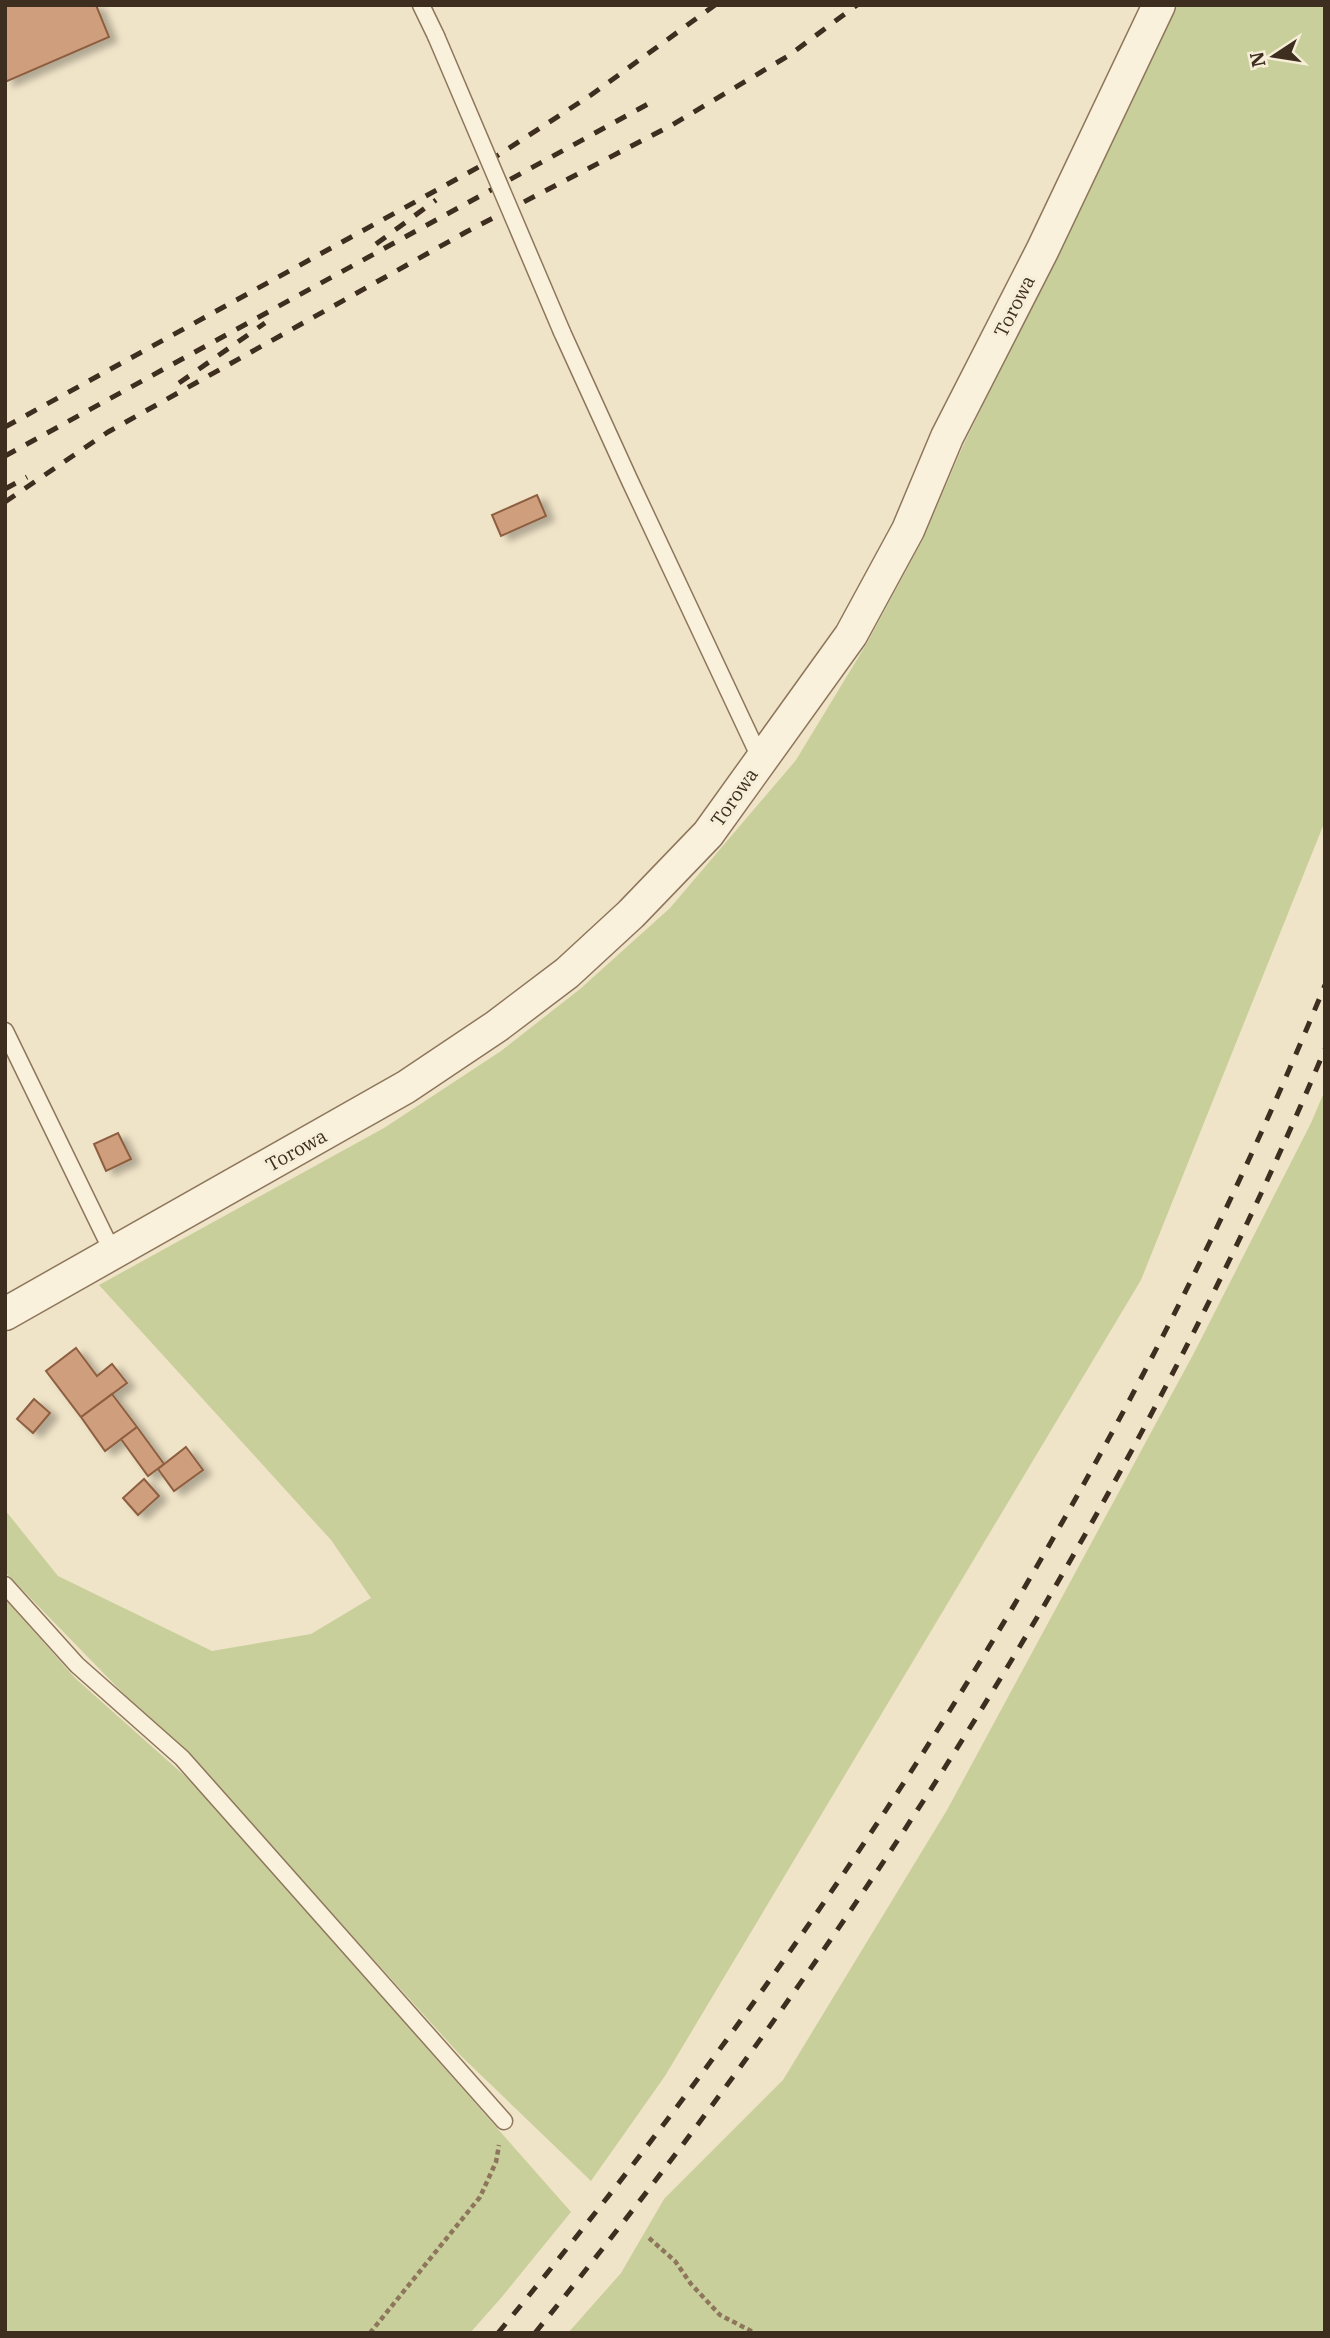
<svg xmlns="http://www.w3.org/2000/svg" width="1330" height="2338" viewBox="0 0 1330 2338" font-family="'IBM Plex Serif',serif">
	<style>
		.green { fill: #c9cf9b }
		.building { fill: #cf9f7d; stroke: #8d5f41; stroke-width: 2; filter: url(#shadow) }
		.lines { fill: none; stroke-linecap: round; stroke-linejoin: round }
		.lane-casing { stroke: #8d765c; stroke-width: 19 }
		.street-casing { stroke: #8d765c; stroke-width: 35 }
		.path { stroke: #8d765c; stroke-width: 4.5; stroke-dasharray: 5 3.5; stroke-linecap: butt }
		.lane { stroke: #faf1dc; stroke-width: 16 }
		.street { stroke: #faf1dc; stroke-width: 32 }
		.rail { stroke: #3d2e20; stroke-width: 5; stroke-dasharray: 12 12; stroke-linecap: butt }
		.lane-bridge-casing { stroke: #8d765c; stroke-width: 19; stroke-linecap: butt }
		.lane-bridge { stroke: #faf1dc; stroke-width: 16 }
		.labels { text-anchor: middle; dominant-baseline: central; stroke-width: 6; stroke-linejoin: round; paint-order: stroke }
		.street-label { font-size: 19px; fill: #3d2e20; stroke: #f7eed8 }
	</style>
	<defs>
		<filter id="shadow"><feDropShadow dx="8" dy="4.5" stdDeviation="3.5" flood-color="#0004"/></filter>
	</defs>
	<rect width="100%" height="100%" fill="#f0e4c8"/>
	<path class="green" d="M1178 5H1325V821L1141 1280 665 2076 591 2181 461 2056 262 1836 5 1572V1510L58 1576 212 1651 311 1634 371 1598 331 1540 99 1285 384 1128 501 1051 580 989 670 908 796 760 867 643 923 539 962 448Z
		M1325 1090V2333H568L621 2273 664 2199 783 2080 947 1810 1195 1351 1311 1123Z
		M5 1599 75 1678 195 1785 571 2212 501 2298 470 2333H5Z"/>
	<path class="building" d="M5 5H96L109 37 5 82Z
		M537 495 546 516 501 536 492 515Z
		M118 1133 131 1159 106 1171 94 1144Z
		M76 1348 97 1376 112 1364 127 1383 81 1417 46 1371Z
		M112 1394 137 1427 105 1451 81 1417Z
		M34 1399 50 1413 33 1433 17 1419Z
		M137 1427 164 1464 148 1476 121 1439Z
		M186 1447 203 1470 174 1491 158 1469Z
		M144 1479 159 1496 138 1515 123 1498Z"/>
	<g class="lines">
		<defs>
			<path id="lane" d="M421 5 436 36
				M562 332 629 479 761 760
				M5 1031 113 1253
				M5 1585 77 1665 182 1758 504 2121"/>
			<path id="street" d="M5 1314 406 1087 497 1026 567 973 631 914 708 834 851 635 908 530 947 437 1042 251 1159 5"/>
		</defs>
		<use href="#lane" class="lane-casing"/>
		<use href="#street" class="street-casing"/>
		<path class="path" d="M649 2238 675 2261 691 2284 720 2315 755 2333
			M370 2333 480 2197 496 2162 499 2145"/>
		<use href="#lane" class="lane"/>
		<use href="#street" class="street"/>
		<path class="rail" d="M376 244 436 200
			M179 383 265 323
			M5 427 486 163 591 95 715 5
			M5 456 648 104
			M5 489 27 477
			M5 502 108 432 466 232 672 125 788 56 857 5
			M498 2333C835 1927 1124 1474 1325 985
			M535 2333C851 1945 1131 1510 1325 1049"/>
		<defs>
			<path id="lane-bridge" d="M436 36 562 332"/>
		</defs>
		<use href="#lane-bridge" class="lane-bridge-casing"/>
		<use href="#lane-bridge" class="lane-bridge"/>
	</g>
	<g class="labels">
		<g class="street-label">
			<text transform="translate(1014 306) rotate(-63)">Torowa</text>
			<text transform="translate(734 797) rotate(-55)">Torowa</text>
			<text transform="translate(296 1150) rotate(-29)">Torowa</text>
		</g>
	</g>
	<rect width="1330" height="2338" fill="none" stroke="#3d2e20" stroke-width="14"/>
	<g transform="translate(1274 56) rotate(258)" stroke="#f7eed8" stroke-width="5" paint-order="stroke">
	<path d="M0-5L12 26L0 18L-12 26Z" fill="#3d2e20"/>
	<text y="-10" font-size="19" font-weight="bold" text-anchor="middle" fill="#3d2e20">N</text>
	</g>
</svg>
